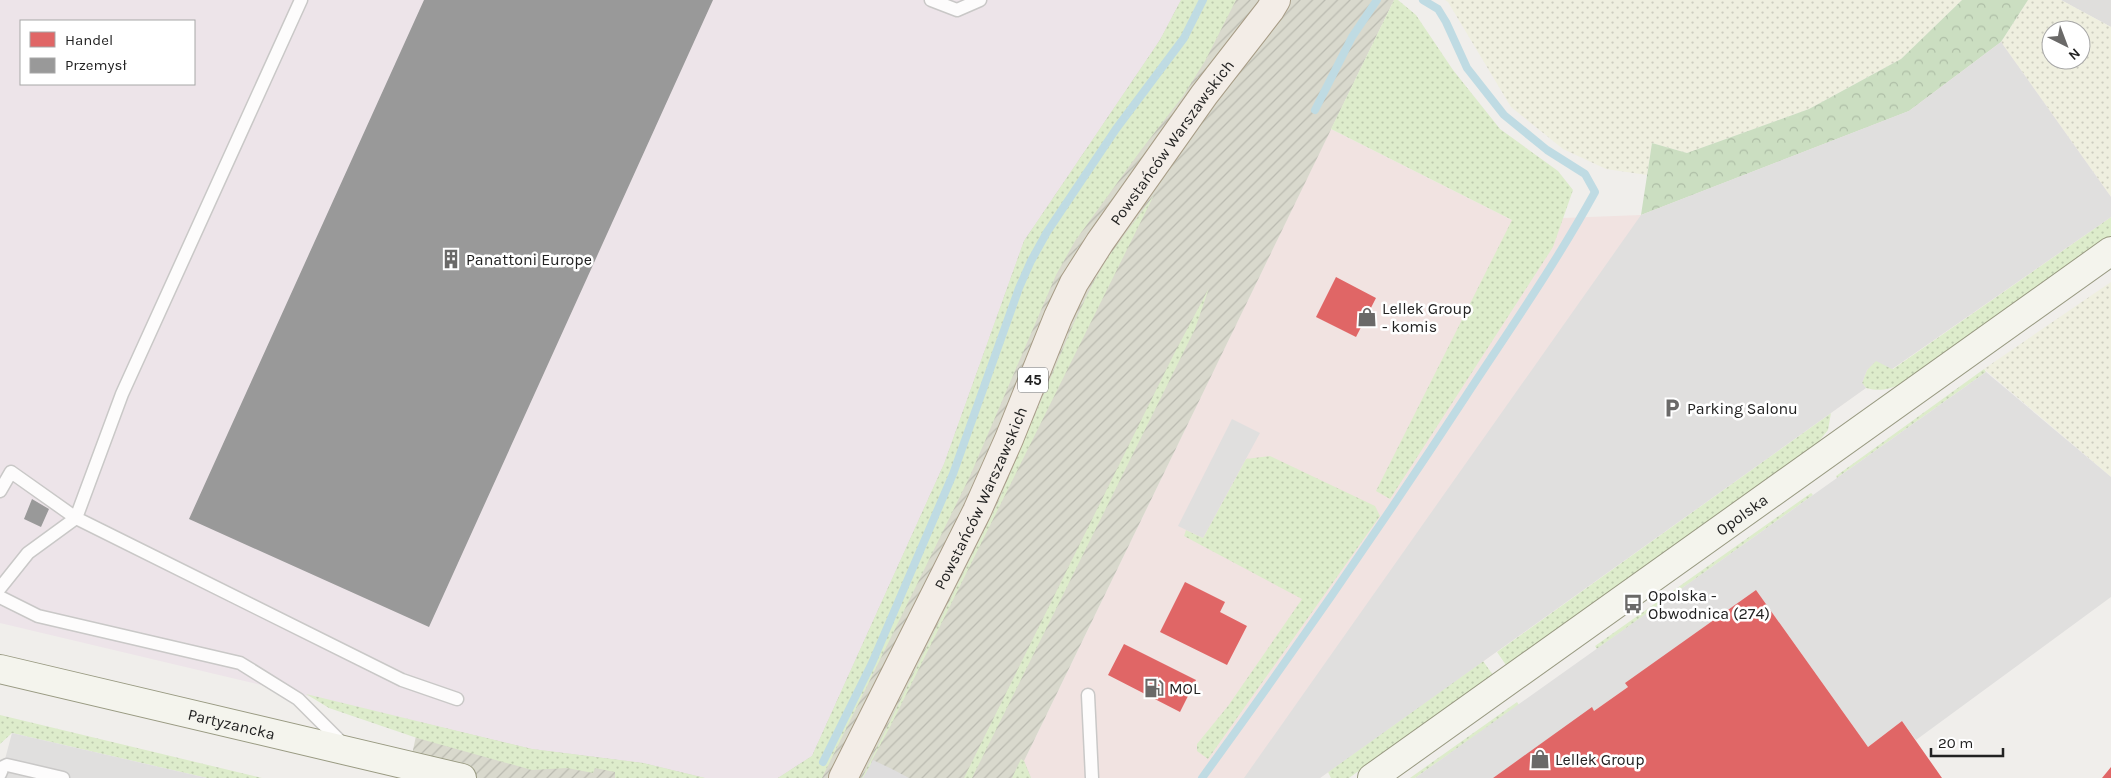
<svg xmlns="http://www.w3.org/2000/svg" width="2111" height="778" viewBox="0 0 2111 778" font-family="Karla,sans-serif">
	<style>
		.residential { fill: #dfdedc }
		.commercial { fill: #f1e3e1 }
		.industrial { fill: #ede4e9; fill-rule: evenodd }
		.construction { fill: url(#construction-furrows) }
		.farmland { fill: url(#farmland-dots); fill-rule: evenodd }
		.grass { fill: url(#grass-dots) }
		.forest { fill: url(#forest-crowns) }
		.parking { fill: #e0dfde }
		.pier { fill: #dedddd }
		.shops { fill: #e06666 }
		.industry { fill: #999 }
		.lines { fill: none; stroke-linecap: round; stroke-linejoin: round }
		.stream { stroke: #bfdbe3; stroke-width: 8 }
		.lane-casing { stroke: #c9c8c7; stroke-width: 15 }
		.secondary-casing { stroke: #999a82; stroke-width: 30 }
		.primary-casing { stroke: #a79c86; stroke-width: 30 }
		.lane { stroke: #fdfcfc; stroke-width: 12 }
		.secondary { stroke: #f4f4ed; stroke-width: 28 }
		.primary { stroke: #f3ede7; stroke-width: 28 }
		.labels { text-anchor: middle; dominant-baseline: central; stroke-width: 5; stroke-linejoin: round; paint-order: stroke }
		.shield { fill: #fff; stroke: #646464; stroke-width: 1 }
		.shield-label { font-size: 15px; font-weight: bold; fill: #222 }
		.street-label { font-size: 16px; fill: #222; stroke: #fff }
		.poi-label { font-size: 16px; fill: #222; stroke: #fff; text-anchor: start }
	</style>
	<defs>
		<pattern id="construction-furrows" width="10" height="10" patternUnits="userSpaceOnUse" patternTransform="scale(1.25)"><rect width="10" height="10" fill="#d9d9cd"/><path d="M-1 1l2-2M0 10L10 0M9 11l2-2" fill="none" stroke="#babab0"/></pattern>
		<pattern id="farmland-dots" width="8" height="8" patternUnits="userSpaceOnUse" patternTransform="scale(1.25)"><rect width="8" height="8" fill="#efefdf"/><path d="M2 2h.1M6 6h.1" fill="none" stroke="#cdcdbf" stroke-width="1.8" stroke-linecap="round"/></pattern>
		<pattern id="grass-dots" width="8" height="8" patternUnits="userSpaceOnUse" patternTransform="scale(1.25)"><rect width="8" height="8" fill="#ddeccb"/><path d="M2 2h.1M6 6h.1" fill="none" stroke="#bdcaae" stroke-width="1.8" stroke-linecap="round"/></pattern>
		<pattern id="forest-crowns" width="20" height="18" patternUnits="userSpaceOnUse" patternTransform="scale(1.25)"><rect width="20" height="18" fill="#cbdec1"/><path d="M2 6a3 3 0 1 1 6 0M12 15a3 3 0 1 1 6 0" fill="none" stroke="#aebea6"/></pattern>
	</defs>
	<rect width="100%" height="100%" fill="#f0eeeb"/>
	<path class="residential" d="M2061 0H2111V27Z"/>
	<path class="commercial" d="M2001 42 2111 197V217L1892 369 1320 778H1031L1024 761 1331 129 1512 220 1641 215 1909 111Z"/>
	<path class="industrial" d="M0 0H1181L1160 40 1024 241 944 464 812 756 778 778H705L643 763 532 749 0 623ZM21 21H194V84H21Z"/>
	<path class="construction" d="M1181 0H1394L1024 761 1031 778H778L812 756 944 464 1024 241 1160 40Z
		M419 722 532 749 643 763 705 778H407Z"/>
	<path class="farmland" d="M1445 0H1962L1901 59 1809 109 1687 153 1652 143 1647 175 1606 169 1563 149 1511 107 1448 2Z
		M2028 0H2061L2111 27V197L2001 42ZM2051 30H2081V60H2051Z
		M2111 282V477L1984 369Z"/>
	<path class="grass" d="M1181 0H1236L1205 61 1183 96 1141 150 1075 241 1056 275 970 476 822 778H778L812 756 944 464 1024 241 1160 40Z
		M1394 0H1398L1416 15 1453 70 1500 129 1558 171 1573 190 1553 247 1390 499 1376 491 1512 220 1331 129Z
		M1154 195 891 725 871 762 901 778H862L997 505 1073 325 1093 283 1109 256Z
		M2111 217V238L1902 384C1889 389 1880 392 1866 388L1862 383 1867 370 1876 360 1893 369Z
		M1209 288 1195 329 972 778H964L1174 354Z
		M1984 369 1986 372 1837 478 1836 476Z
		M1831 413 1828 430 1816 445 1506 665 1497 652Z
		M1270 456 1375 506 1380 516 1208 759 1197 751V744L1228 706 1302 599 1184 536 1186 530 1203 538 1246 459Z
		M1811 493 1813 495 1597 649 1595 646Z
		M1483 661 1493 675 1349 778H1331L1328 772Z
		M306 694 532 749 643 763 705 778H615V772L595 768 593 773 567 768 532 770 417 738 329 708Z
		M1517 702 1519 705 1415 778H1410Z
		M0 715 262 778H207L12 733 0 744Z
		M1021 759 1024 761 1031 778H1012Z"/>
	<path class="forest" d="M1962 0H2028L2001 42 1909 111 1641 215 1652 143 1687 153 1809 109 1901 59Z"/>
	<path class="parking" d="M2001 42 2111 197V217L1892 369 1876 361 1867 370 1862 383 1866 388 1320 778H1244L1641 215 1909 111Z
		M1986 372 2111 477V597L1916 740 1902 721 1868 747 1756 590 1626 683 1628 687 1594 711 1592 708 1493 778H1415Z
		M1232 419 1260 433 1203 538 1178 526Z
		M12 733 207 778H0Z"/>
	<path class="pier" d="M873 760 894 770 909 778H863Z"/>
	<path class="shops" d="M1336 277 1376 298 1356 337 1316 317Z
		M1185 582 1225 602 1220 612 1247 626 1227 665 1160 632Z
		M1756 590 1868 747 1902 721 1942 778H1493L1592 707 1594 711 1628 687 1625 683Z
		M1124 644 1196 680 1180 712 1108 675Z
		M2111 767V778H2102Z"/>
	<path class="industry" d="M424 0H713L429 627 189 519Z
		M32 499 49 509 41 527 24 519Z"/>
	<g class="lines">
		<path class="stream" d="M1315 110 1352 37 1377 0
			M823 762 872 663 953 474 1019 288 1031 261 1047 232 1116 129 1184 38 1203 0
			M1202 778C1293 653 1381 526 1466 396 1510 329 1556 263 1595 192L1585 174 1547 150 1504 115 1467 68 1446 22 1438 9 1423 0"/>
		<defs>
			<path id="lane" d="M931 0 957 10 980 0
				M0 491 11 472 76 518 402 680 457 699
				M0 588 28 553 76 518 122 394 301 0
				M0 597 38 616 240 663 298 699 344 745
				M1088 695 1092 778
				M0 774 3 767 7 765 63 778"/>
			<g id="secondary">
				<path id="s1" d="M0 669 462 778"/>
				<path id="s2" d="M1372 778 2111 251"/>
			</g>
			<g id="primary">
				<path id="s3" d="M843 778 977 511 1009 439 1058 317 1074 283 1100 242 1204 95 1270 10 1276 0"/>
			</g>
		</defs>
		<use href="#lane" class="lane-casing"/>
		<use href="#secondary" class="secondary-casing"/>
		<use href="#primary" class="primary-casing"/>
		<use href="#lane" class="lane"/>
		<use href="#secondary" class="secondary"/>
		<use href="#primary" class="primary"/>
	</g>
	<defs>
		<symbol id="building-bare" viewBox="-9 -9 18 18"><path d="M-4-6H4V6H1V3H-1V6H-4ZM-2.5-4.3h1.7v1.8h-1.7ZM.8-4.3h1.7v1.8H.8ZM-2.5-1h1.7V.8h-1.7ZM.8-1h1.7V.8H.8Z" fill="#6a6968" stroke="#fff" stroke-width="2.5" paint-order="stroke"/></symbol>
		<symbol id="shop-bare" viewBox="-9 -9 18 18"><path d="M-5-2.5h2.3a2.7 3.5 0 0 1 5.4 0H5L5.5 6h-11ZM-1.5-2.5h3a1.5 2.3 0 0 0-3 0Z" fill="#6a6968" stroke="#fff" stroke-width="2.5" paint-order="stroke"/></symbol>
		<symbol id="parking-bare" viewBox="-9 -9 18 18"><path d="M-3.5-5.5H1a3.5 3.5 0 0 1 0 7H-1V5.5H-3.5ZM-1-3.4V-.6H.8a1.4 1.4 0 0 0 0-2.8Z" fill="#6a6968" stroke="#fff" stroke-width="2.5" paint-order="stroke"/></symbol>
		<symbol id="bus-bare" viewBox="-9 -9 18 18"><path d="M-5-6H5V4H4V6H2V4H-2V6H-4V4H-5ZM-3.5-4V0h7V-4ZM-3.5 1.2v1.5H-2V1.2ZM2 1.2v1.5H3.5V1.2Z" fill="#6a6968" stroke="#fff" stroke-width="2.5" paint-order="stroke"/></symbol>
		<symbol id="fuel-bare" viewBox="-9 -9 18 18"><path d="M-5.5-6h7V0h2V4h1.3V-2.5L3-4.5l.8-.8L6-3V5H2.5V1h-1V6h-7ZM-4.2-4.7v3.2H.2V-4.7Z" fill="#6a6968" stroke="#fff" stroke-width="2.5" paint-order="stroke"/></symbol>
	</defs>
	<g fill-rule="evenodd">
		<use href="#building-bare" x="437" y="245" width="28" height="28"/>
		<use href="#shop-bare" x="1353" y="303" width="28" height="28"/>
		<use href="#parking-bare" x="1658" y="394" width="28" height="28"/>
		<use href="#bus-bare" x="1619" y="590" width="28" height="28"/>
		<use href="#fuel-bare" x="1140" y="674" width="28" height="28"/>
		<use href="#shop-bare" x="1526" y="745" width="28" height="28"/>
	</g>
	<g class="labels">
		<rect class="shield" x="1018" y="367.5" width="30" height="25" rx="4"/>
		<g class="shield-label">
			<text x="1033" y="380">45</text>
		</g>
		<g class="street-label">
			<text stroke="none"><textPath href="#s3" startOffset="718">Powstańców Warszawskich</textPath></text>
			<text stroke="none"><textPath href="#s3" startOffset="312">Powstańców Warszawskich</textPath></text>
			<text stroke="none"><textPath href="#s2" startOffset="454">Opolska</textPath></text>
			<text stroke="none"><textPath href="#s1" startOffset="238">Partyzancka</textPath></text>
		</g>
		<g class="poi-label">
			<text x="466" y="259">Panattoni Europe</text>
			<text x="1382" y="308">Lellek Group<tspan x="1382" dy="18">- komis</tspan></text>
			<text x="1687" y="408">Parking Salonu</text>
			<text x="1648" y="595">Opolska -<tspan x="1648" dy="18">Obwodnica (274)</tspan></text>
			<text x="1169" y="688">MOL</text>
			<text x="1555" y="759">Lellek Group</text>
		</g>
	</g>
	<rect x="20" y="20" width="175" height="65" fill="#ffffff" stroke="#a7a7a7"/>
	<rect x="30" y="32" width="25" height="15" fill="#e06666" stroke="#a7a7a7"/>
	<text x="65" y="45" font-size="15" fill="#222222">Handel</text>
	<rect x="30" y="58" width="25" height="15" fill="#999999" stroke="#a7a7a7"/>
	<text x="65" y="70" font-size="15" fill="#222222">Przemysł</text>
	<g transform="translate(2066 45) rotate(138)"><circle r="24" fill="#ffffff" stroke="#a7a7a7"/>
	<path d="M0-4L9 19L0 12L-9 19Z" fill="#6a6968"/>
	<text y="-8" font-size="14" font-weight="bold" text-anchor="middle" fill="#222222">N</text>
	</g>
	<path d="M1931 748v8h72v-8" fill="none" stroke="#222222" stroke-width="2.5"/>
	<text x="1938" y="748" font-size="15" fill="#222222" stroke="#ffffff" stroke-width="4" paint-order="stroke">20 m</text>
</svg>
